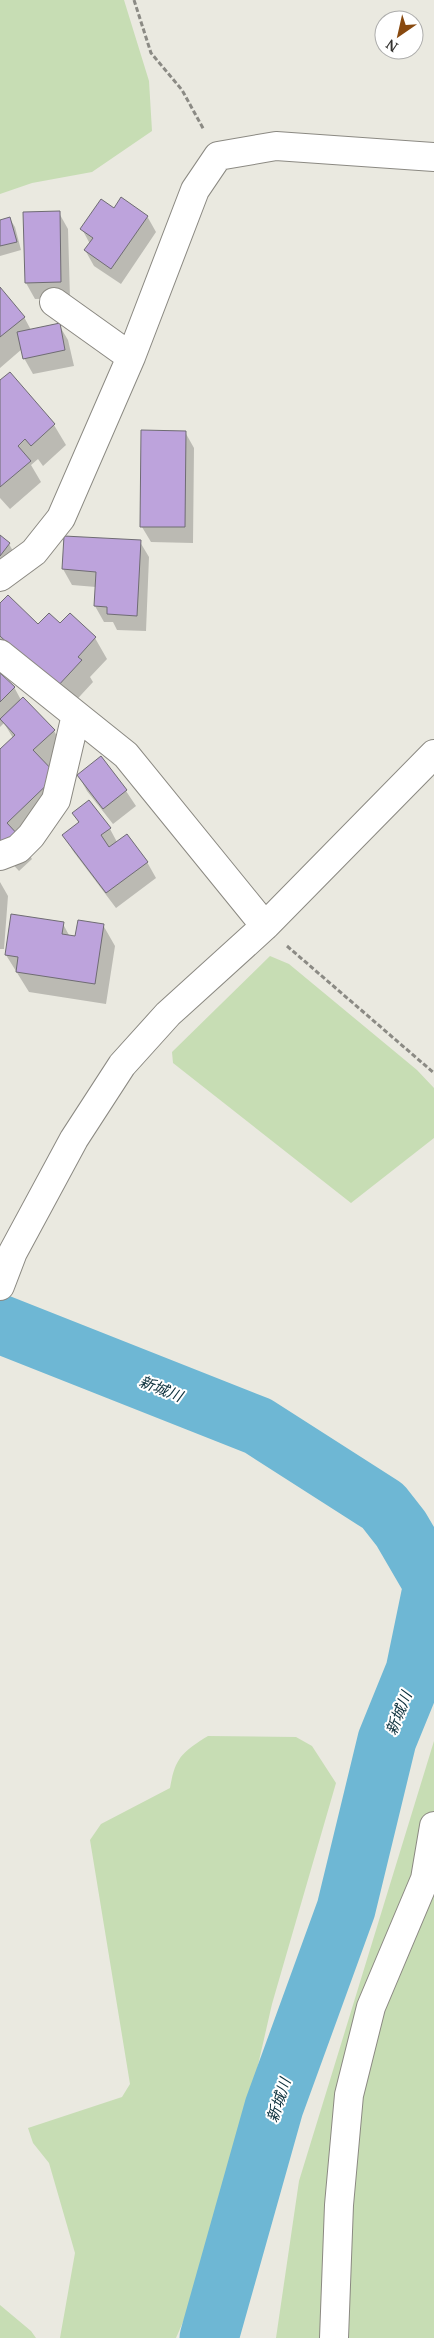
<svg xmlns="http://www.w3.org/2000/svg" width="434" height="2338" viewBox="0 0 434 2338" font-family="'PT Serif','Noto Sans JP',serif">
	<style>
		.green { fill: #c7ddb4 }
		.shadow { fill: #0003 }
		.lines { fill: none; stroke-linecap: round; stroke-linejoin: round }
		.stream { stroke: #6eb7d4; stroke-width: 10 }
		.river { stroke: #6eb7d4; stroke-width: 59 }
		.building { fill: #bda3dc; stroke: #6f6c73 }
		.minor-casing { stroke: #8b8982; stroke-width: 30 }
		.path { stroke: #8b8a84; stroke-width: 3; stroke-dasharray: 5 2.5; stroke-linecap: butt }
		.minor { stroke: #fff; stroke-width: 28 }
		.labels { text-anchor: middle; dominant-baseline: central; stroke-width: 4; stroke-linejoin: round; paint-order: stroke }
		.water-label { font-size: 15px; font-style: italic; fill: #0a2e3a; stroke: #fff }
	</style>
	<rect width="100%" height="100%" fill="#eae9e0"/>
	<path class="green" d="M0 0H124L149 81 152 131 92 172 32 183 0 194Z
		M270 956 289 964 417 1070 434 1088V1138L351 1203 173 1063 172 1052Z
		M208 1736 296 1737 312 1746 336 1783 272 2004 242 2135 200 2283 176 2338H60L75 2253 49 2163 33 2143 28 2128 122 2097 130 2084 90 1840 101 1824 170 1788C175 1758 182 1752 208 1736Z
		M434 1741V2338H276L299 2181Z
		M0 2305 31 2331 36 2338H0Z"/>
	<path class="shadow" d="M114 209 147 216 156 232 121 284 94 266 85 250 90 244 82 229Z
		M59 213 68 229 70 298 35 299 26 283Z
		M10 219 15 227 21 250 0 256V221Z
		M0 289 24 317 31 330 59 325 68 340 74 366 33 374 24 358 22 349 0 368Z
		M10 374 54 425 66 445 43 466 38 459 31 465 41 482 10 509 0 498V382Z
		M185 432 194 448 193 543 151 542 142 527Z
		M0 537 9 544 21 565 0 591Z
		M65 537 140 542 149 557 146 631 117 630 113 622H104L95 606 96 587 72 585 63 569Z
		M0 605 38 625H60L70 614 95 638 107 659 90 677 93 682 69 708 0 644Z
		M0 674 14 687 21 700 54 731 66 751 48 768 56 776 21 841 32 859 19 871 6 857 0 751 13 738 4 723 0 727Z
		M101 758 126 791 136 806 113 824 87 791 78 775Z
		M74 813 110 829 117 842 147 862 156 878 116 908 73 851 64 835 79 824Z
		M0 882 8 896 4 949H0Z
		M63 924 70 937 76 938 103 925 115 946 106 1004 29 992 6 955Z"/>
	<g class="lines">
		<path class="stream" d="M433 1584H434"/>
		<path class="river" d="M0 1324 258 1426 383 1506 401 1529 433 1584 415 1671 387 1740 346 1909 274 2107 209 2338"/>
	</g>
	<path class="building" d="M121 197 148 216 111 269 84 250 93 238 80 229 101 199 114 208Z
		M60 211 61 282 25 283 23 212Z
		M10 217 17 242 0 246V220Z
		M0 287 25 317 0 337Z
		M60 323 65 350 23 359 17 332Z
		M10 372 55 424 31 446 25 439 18 446 31 461 0 487V380Z
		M141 430 186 431 185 527H140Z
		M0 535 10 543 0 556Z
		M64 536 141 540 137 616 107 614V607L94 606 96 572 62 569Z
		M8 595 38 624 49 613 60 623 70 613 96 637 78 657 82 660 56 688 0 636V603Z
		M0 673 15 687 0 702Z
		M23 697 55 730 33 750 57 775 7 823 21 838 0 844V749L15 735 0 719Z
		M101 756 127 790 103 809 77 775Z
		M89 800 111 828 101 835 109 847 127 834 148 862 106 893 62 835 79 822 72 813Z
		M11 914 64 922 62 934 75 936 78 920 104 924 95 984 16 972 18 957 5 955Z"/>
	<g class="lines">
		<defs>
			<path id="minor" d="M54 302 131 357
				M0 577 34 552 61 518 131 357 195 190 218 156 276 146 434 157
				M0 654 126 755 265 926
				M0 856 18 849 31 836 56 800 76 715
				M0 1286 13 1252 74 1139 122 1065 168 1014 265 926 434 754
				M334 2338 339 2205 349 2095 371 2007 425 1879 434 1826"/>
		</defs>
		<use href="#minor" class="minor-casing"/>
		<path class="path" d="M134 0 151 53 182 90 204 130
			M287 946 434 1073"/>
		<use href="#minor" class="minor"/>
	</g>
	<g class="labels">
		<g class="water-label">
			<text transform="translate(161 1388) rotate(22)">新城川</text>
			<text transform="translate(398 1713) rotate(-68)">新城川</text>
			<text transform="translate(278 2100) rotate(-72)">新城川</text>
		</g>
	</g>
	<g transform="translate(399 35) rotate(214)"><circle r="24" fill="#ffffff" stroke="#adadac"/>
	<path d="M0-4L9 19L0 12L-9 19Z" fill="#88490f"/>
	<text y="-8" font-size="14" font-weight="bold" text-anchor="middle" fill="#33322f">N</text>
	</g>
</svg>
